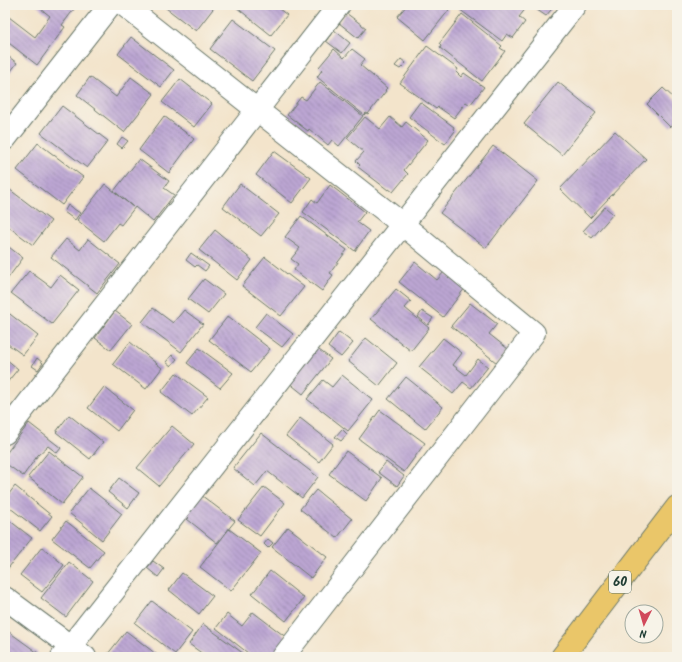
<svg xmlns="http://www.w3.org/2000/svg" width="682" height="662" viewBox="0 0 682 662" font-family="Kalam,sans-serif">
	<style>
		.building { fill: url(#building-back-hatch) }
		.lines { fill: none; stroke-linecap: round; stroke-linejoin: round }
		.minor-casing { stroke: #697769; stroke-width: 24 }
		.major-casing { stroke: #697769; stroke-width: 24 }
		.minor { stroke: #fff; stroke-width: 22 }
		.major { stroke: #eac669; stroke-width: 22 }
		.labels { text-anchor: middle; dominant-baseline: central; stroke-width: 3; stroke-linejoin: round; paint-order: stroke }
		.shield { fill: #f7f3e8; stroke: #60746a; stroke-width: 1 }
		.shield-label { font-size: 13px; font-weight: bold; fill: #1f3d34 }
	</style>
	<defs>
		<pattern id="building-back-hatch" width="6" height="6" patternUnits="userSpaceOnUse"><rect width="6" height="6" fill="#bca6d3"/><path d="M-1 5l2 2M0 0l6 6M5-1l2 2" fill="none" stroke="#9888ac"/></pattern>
	</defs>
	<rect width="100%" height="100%" fill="#f7f3e8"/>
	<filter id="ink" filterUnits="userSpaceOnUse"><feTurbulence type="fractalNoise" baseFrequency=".025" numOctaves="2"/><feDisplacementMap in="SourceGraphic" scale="8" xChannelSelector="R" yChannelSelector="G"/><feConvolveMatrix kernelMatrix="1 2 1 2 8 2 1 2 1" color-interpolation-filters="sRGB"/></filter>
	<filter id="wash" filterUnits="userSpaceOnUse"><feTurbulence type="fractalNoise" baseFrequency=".012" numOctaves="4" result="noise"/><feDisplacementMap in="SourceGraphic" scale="16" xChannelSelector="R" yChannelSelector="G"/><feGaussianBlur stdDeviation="0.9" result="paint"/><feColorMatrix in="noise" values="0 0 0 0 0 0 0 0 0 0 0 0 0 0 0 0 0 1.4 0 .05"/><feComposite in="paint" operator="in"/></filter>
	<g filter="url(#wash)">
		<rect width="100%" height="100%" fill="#f3e4cb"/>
		<g id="blocks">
			<path class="building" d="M36 5H77L62 25 65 27 37 65 5 40V22L9 17 35 37 50 16Z
				M162 5H216L196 31Z
				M237 5H274L287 15 271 35 236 7Z
				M407 5H447L445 7 449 10 425 40 397 17Z
				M462 5H523L527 7 519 17 525 22 513 38 507 34 502 41 459 9Z
				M530 5H555L546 16Z
				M346 13 366 28 358 38 339 23Z
				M462 14 502 46 500 48 505 51 482 81 440 48 441 46 439 44Z
				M233 19 275 51 252 81 210 49Z
				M334 30 350 43 342 53 326 41Z
				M131 37 174 70 161 87 118 54Z
				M427 46 458 69 456 72 461 77 464 73 484 87 470 105 466 102 454 118 438 107 436 109 400 83Z
				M334 49 344 58 352 49 365 59 360 65 387 88 385 90 386 91 368 114 366 113 364 115 317 77 322 70 319 67Z
				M5 54 17 63 5 79Z
				M401 59 406 63 400 69 395 66Z
				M90 77 116 97 131 77 154 94 124 132 77 95Z
				M180 79 212 104 194 127 162 102Z
				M320 82 363 116 339 146 332 140 328 145 309 129 308 131 287 115 301 97 306 100Z
				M558 82 596 113 562 155 524 124Z
				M663 88 677 101V121L670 127 647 104Z
				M420 102 454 127 453 129 455 131 445 144 409 117Z
				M62 106 108 141 87 168 41 133Z
				M164 116 194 139 169 173 139 150Z
				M365 117 380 129 390 117 402 127 406 122 428 140 404 170 408 174 393 192 389 189 388 190 358 167 360 165 356 161 364 152 347 138Z
				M615 131 646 159 590 218 560 189Z
				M122 137 128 141 122 148 117 144Z
				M38 143 83 177 62 205 17 170Z
				M493 146 538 181 486 248 440 213Z
				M274 151 311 178 292 203 256 175Z
				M139 159 169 181 164 188 174 195 153 222 135 207 121 225 118 223 104 241 77 220 105 184 133 207 114 191Z
				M240 184 279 214 261 236 223 207Z
				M330 185 365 212 357 222 369 231 355 251 303 212 312 199 317 203Z
				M5 186 51 221 33 245 5 224Z
				M68 205 80 213 75 220 64 212Z
				M605 207 613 214 592 238 583 231Z
				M301 216 347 250 330 273 333 275 322 291 294 270 298 264 291 259 300 248 285 237Z
				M215 230 252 260 237 280 199 250Z
				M66 239 80 250 88 239 120 264 97 293 51 257Z
				M5 244 23 258 5 282Z
				M191 253 209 266 205 271 197 265 195 267 186 260Z
				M265 257 304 287 281 316 242 286Z
				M415 262 437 280 444 272 465 288 443 317 399 282Z
				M29 271 51 287 60 275 79 290 52 324 11 293Z
				M204 279 224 294 208 314 188 299Z
				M396 289 411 301 405 308 429 328 411 351 371 319Z
				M470 303 497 324 489 334 508 349 497 363 451 326Z
				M153 308 173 323 184 310 203 324 181 352 142 322Z
				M6 311 38 336 23 355 5 342Z
				M115 311 132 324 111 350 95 338Z
				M422 311 433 318 428 325 418 317Z
				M266 313 293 334 282 347 255 327Z
				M228 316 270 349 251 372 209 340Z
				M339 332 353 343 341 357 328 347Z
				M366 338 397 363 379 386 348 361Z
				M443 338 462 353 453 365 466 375 478 359 488 367 471 388 463 382 453 394 419 367Z
				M130 342 162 368 146 389 113 364Z
				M315 347 331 359 303 394 288 382Z
				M199 348 233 373 220 388 187 363Z
				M172 355 177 359 171 366 166 362Z
				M5 358 18 369 5 385Z
				M37 358 43 363 38 370 32 366Z
				M176 373 208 397 192 416 161 392Z
				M342 375 373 400 348 431 307 399 323 380 332 387Z
				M406 377 443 407 425 429 388 399Z
				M104 387 133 410 117 431 88 408Z
				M380 410 425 443 404 472 359 439Z
				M69 415 103 442 90 459 56 432Z
				M300 418 333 444 319 462 286 436Z
				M29 423 61 448 57 453 48 446 38 455 23 476 5 463V455Z
				M172 426 194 444 159 486 137 468Z
				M342 429 347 434 341 441 335 437Z
				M261 433 318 477 302 498 267 471 255 486 233 468Z
				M49 451 83 477 62 504 28 477Z
				M346 451 382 478 366 501 329 474Z
				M386 462 404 476 397 486 378 472Z
				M119 478 139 493 128 508 108 492Z
				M15 486 52 516 40 531 5 504V499Z
				M264 487 285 503 260 536 238 520Z
				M89 488 122 514 102 540 69 513Z
				M316 490 352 519 337 538 300 509Z
				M201 495 235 521 217 543 187 519 189 518 186 515Z
				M5 517 32 538 5 572Z
				M66 521 104 551 90 568 52 539Z
				M288 527 327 557 311 578 272 547Z
				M229 529 261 553 231 591 200 567Z
				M268 539 273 543 268 548 264 544Z
				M42 547 64 565 42 592 20 575Z
				M153 561 164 569 158 577 147 568Z
				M69 562 93 581 66 617 41 598Z
				M270 571 304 598 286 621 252 594Z
				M182 573 213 596 199 614 169 590Z
				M152 601 192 632 175 654 135 623Z
				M253 612 287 638 272 657H253L216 628 227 614 242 626Z
				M203 624 244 654 242 657H207L189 644Z
				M5 629 38 653 35 657H5Z
				M126 631 160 657H109L107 655Z"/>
		</g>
	</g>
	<g filter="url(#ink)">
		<use href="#blocks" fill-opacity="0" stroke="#697769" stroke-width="1"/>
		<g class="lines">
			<defs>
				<path id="minor" d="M124 5 402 224 534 333 283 657
					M5 139 110 5
					M5 433 339 5
					M5 598 85 657
					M62 657 575 5"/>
				<path id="major" d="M562 657 677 507"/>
			</defs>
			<use href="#minor" class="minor-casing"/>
			<use href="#major" class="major-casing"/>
			<use href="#minor" class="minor"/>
			<use href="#major" class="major"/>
		</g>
	</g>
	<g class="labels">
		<rect class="shield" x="609" y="571" width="22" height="22" rx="3"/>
		<g class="shield-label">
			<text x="620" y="582">60</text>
		</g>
	</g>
	<rect width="682" height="662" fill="none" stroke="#f7f3e8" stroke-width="20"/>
	<g transform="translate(644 624) rotate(185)"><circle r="19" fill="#f7f3e8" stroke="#a1aaa0"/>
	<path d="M0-3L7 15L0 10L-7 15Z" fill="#d1495b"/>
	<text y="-6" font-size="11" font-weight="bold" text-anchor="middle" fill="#1f3d34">N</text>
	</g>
</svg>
